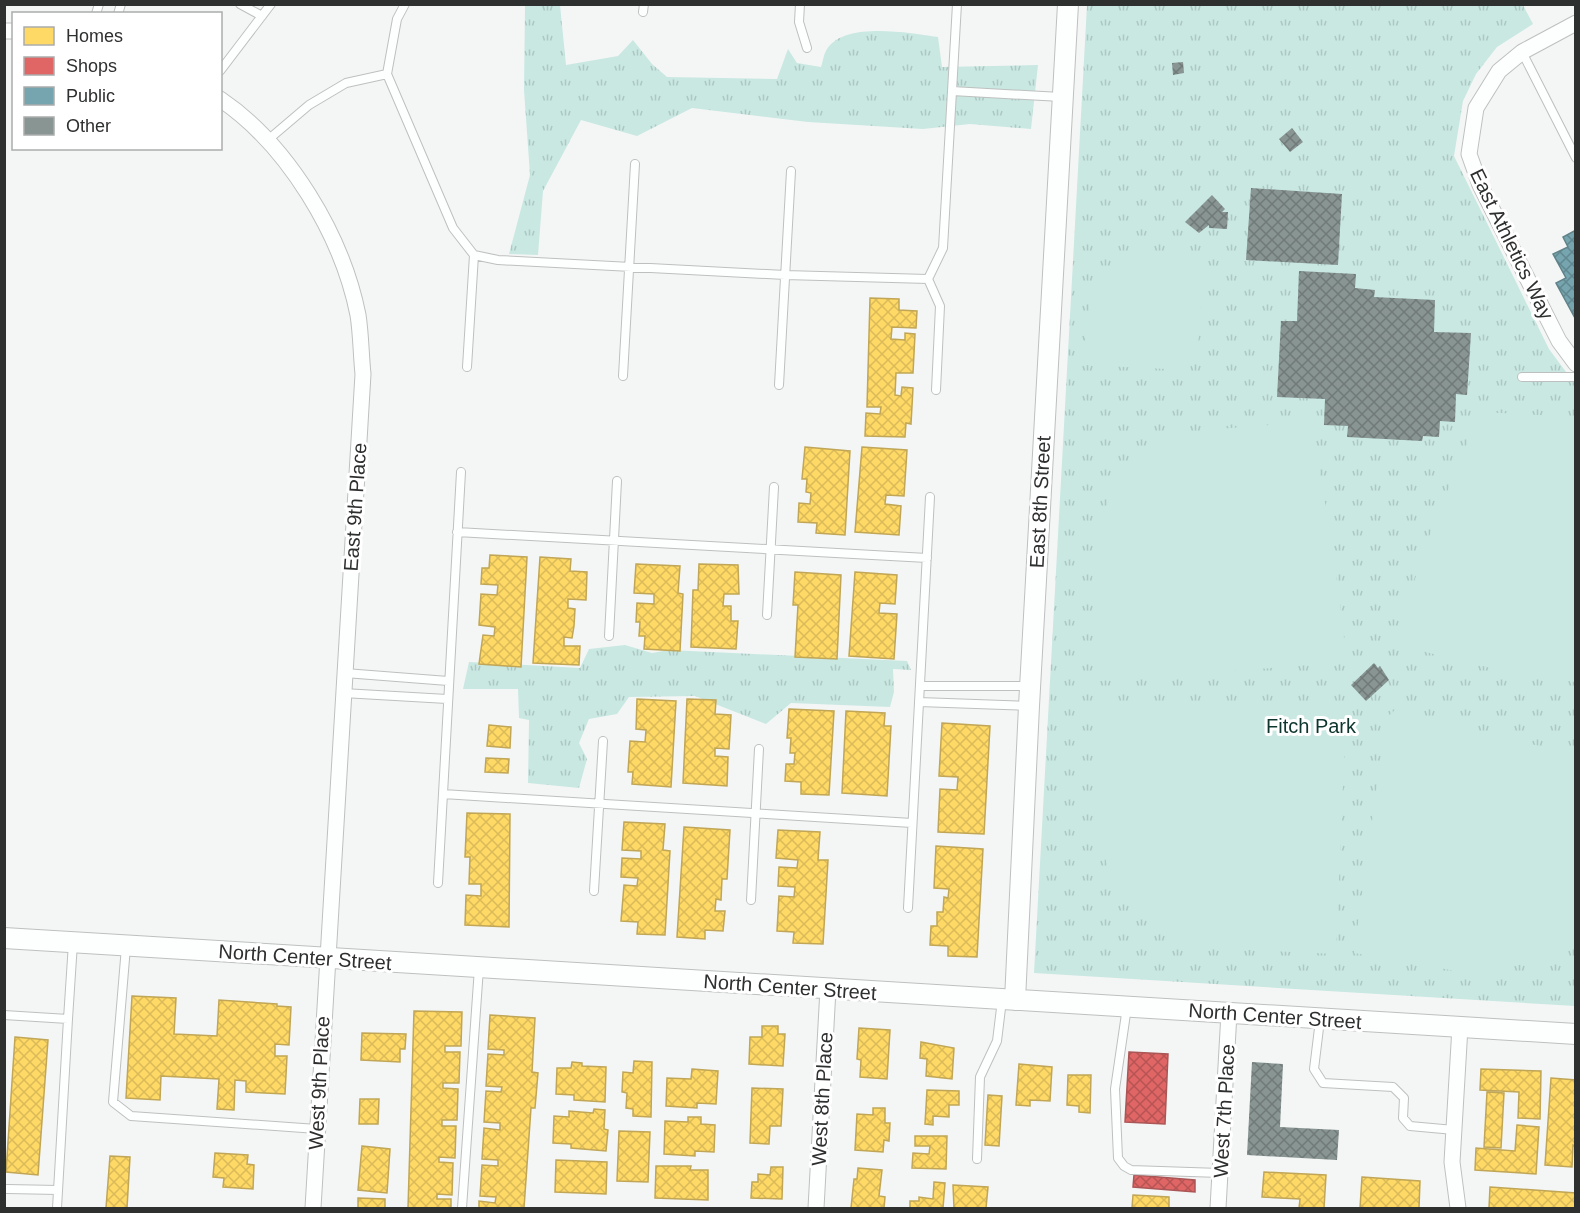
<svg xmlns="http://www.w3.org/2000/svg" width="1580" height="1213" viewBox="0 0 1580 1213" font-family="Helvetica,sans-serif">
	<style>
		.park { fill: url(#park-tufts) }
		.pitch { fill: #c9e8e2 }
		.homes { fill: url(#homes-cross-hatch); stroke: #c0a656; stroke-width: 1.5 }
		.shops { fill: url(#shops-cross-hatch); stroke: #ab5656; stroke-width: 1.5 }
		.public { fill: url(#public-cross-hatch); stroke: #608289; stroke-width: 1.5 }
		.building { fill: url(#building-cross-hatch) }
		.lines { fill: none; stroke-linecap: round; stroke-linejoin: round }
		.service-casing { stroke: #bec0bf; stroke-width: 10 }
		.minor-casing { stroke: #bec0bf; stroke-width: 17 }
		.tertiary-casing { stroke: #bec0bf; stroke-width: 22 }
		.service { stroke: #fdfefe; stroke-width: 8 }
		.minor { stroke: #fdfefe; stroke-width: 15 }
		.tertiary { stroke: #fdfefe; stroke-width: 20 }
		.labels { text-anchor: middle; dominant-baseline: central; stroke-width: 6; stroke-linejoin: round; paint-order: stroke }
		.street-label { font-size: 20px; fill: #2e2f2f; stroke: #fff }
		.park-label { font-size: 20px; fill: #0e352e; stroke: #fff }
	</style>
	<defs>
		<pattern id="park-tufts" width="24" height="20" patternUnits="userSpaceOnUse" patternTransform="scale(1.5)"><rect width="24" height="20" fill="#c9e8e2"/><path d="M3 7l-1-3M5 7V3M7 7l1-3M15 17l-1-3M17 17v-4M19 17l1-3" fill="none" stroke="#adc7c2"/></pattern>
		<pattern id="homes-cross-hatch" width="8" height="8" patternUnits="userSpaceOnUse" patternTransform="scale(1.5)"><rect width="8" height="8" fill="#ffd966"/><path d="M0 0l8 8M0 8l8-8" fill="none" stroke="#dbbb59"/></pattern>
		<pattern id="shops-cross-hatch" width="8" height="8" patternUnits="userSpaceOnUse" patternTransform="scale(1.5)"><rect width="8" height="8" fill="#e06666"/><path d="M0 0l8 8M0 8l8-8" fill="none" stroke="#b65454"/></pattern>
		<pattern id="public-cross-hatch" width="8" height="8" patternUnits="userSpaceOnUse" patternTransform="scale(1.5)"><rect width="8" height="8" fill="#76a5af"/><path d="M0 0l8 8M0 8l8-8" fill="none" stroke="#61878f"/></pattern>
		<pattern id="building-cross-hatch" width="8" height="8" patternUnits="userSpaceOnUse" patternTransform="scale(1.5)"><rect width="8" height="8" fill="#889593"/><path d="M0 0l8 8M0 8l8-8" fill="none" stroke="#707a78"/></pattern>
	</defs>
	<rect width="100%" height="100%" fill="#f4f6f5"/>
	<path class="park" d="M525 5H560L566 65 618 56 633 40 652 64 667 77 777 79 788 49 797 63 821 67C823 61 824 53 827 49 845 21 910 33 938 37L942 67 1038 65 1031 129 970 124 923 129 808 122 692 108 637 136 581 120 543 191 538 255 509 254 530 175 524 90Z
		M1087 5H1523L1533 24 1497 47 1476 74 1463 101 1454 156 1549 349 1575 384V1006L1034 973Z
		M625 645 652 653 669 650 907 661 911 670 893 669 894 692 890 707 791 703 766 724 695 696 629 697 617 714 589 719 579 743 587 759 579 788 528 783 529 720 519 718 518 689H463L469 662 580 668 589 649Z"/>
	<path class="pitch" d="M1163 254 1204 263 1197 360 1187 370 1084 365C1086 321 1085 278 1130 257 1139 253 1153 255 1163 254Z
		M1480 412 1559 416 1575 426V682L1503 671 1401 646 1396 636 1431 531Z
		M1309 422 1331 533 1346 654 1336 663 1100 681 1091 556 1112 491 1151 447 1205 430Z
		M1100 702H1333L1346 711 1336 954 1208 948 1151 924 1110 876 1095 820Z
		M1395 710 1575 755V933L1543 960 1473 974 1354 953 1386 718Z"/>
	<path class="homes" d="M870 298 899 299V310L917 311 916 328 892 327 891 339 905 340V333L915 334 913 373H896L895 395 901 396 902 387 913 388 911 424 906 423 905 437 865 436 866 413 880 414 881 407H867Z
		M805 447 850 451 845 535 816 533 817 523 798 522 799 503 810 504 811 493 806 492 807 479H802Z
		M862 447 907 450 904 496 886 495 885 504 901 506 899 535 855 532Z
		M490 555 527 557 521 667 479 664 483 635 494 636 495 627 479 625 481 594 497 595 498 585 481 584 482 568H489Z
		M540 557 571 559 570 571 587 572 586 600 568 599V608L575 609 574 626 572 638 564 637V646H580L579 665 533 663Z
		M636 564 680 566 678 593 683 594 680 651 644 649 645 636H639L640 622H636L637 603 654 604V594L634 593Z
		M699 564 738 565 739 594H724L723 606H731V621H738L736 649 691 647 693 590H698Z
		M795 572 841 575 837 659 795 657 798 605H793Z
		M855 572 897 575 895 604 880 603 879 613 897 614 894 659 849 656Z
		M637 699 676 701 671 787 632 784 633 772H628L630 741 645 742 646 730 636 729Z
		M687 699 716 700 715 714 731 715 729 749 715 748V756L728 757 727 786 683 783Z
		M789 709 834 711 829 795 801 794V782L785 781 786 764H794L795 753H790L791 738H787Z
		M846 711 885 713 884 726H891L887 796 842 793Z
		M942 723 990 726 984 834 938 832 940 789 957 790 958 777 939 776Z
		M489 725 511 727 510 748 487 746Z
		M486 758 509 759 508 773 485 772Z
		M467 813 510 814 509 927 465 925 466 895 481 896V884H469L470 857H465Z
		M624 822 665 824 663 850 670 851 665 935 637 934 638 922 621 921 624 885 637 886 638 878 621 877 622 858 641 859V851L622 850Z
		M684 827 730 830 727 879H722L721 900 716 899 715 911H725L723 931 705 930V939L677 937Z
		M778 830 820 832 818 860H828L823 944 793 943 794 932 777 931 779 896 794 897 795 887 778 886 779 867 797 868 798 860 776 858Z
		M936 846 983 849 977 957 948 956V946L930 945 931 926H937V912H943L944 897 948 898 949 889 934 888Z
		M132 996 176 998 174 1034 217 1036 219 1000 277 1004V1006L291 1007 289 1045 275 1044V1056H287L285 1094 246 1092V1081L235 1080 234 1110 217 1109 219 1079 161 1076 160 1100 126 1098Z
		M414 1011 462 1012 461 1046H445V1052H460L459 1083H443V1088L458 1089 457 1120H442V1126H456L455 1158 439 1157V1162L453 1163 452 1195 437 1194V1199H451V1208H408Z
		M490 1015 535 1018 532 1072 538 1073 535 1108H531L524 1208H479V1201L495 1203 496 1197 480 1196 482 1165 498 1166V1160L482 1159 484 1128 500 1130V1123L484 1122 486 1091 501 1092 502 1087 486 1086 488 1054 504 1055V1050L488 1049Z
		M762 1026H778V1034H785L783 1066 749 1064 750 1037H762Z
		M859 1028 890 1030 887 1079 860 1077 861 1060 857 1059Z
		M362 1033 406 1034 405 1049H400V1062L361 1060Z
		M15 1037 48 1040 38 1175 6 1172Z
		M921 1042 954 1048 952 1079 926 1076 927 1059 920 1058Z
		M634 1061 652 1062 651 1117 633 1116V1109L626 1108 627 1093 622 1092 623 1072 633 1073Z
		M572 1062 582 1063V1066L606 1067 605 1102 574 1100V1095L556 1094 557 1068H571Z
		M1019 1064 1052 1067 1050 1101 1030 1100V1106L1016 1105Z
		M692 1069 718 1071 716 1104 697 1103V1108L666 1106 667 1078 691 1079Z
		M1481 1069 1541 1071 1540 1119 1518 1118 1519 1092 1480 1090Z
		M1068 1075H1091L1090 1113 1079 1112V1106L1067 1105Z
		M1551 1078 1576 1080V1146L1573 1145 1572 1167 1545 1165Z
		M752 1088 783 1089 781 1126H770L769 1144 750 1143Z
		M927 1090 959 1091V1105H949V1117L933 1116V1125L925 1124Z
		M1487 1092 1504 1093 1501 1148 1484 1147Z
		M988 1095 1002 1096 999 1146 985 1145Z
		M360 1099H379L378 1124H359Z
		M873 1108H885V1123H890L889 1141 884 1140 883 1152 855 1150 857 1114 873 1115Z
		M594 1109 605 1110 604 1129 608 1130 606 1151 571 1148V1144L553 1143 554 1116 569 1117V1111L593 1113Z
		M688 1117H701V1124L715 1125 714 1152 695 1151V1156L664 1154 665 1121 688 1122Z
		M1517 1125 1539 1127 1536 1174 1475 1170 1476 1148 1515 1151Z
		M619 1131 650 1132 648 1182 617 1181Z
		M915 1136H947L946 1169 912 1168 913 1153 929 1154 930 1146H915Z
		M362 1146 390 1149 387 1193 358 1190Z
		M215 1153 248 1155 247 1164 254 1165 253 1189 223 1187 224 1178 213 1177Z
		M110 1156 130 1157 127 1208H106Z
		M556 1160 607 1162 606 1194 555 1192Z
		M656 1166H691L690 1170H708V1200L655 1198Z
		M771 1167H783L782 1199 751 1198 752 1182H758V1174L770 1175Z
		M858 1168 882 1170 879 1196 885 1197 884 1208H851L854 1179H857Z
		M1264 1172 1326 1175 1324 1208H1299L1300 1199 1262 1197Z
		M1362 1177 1420 1181 1419 1208H1360Z
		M934 1182 945 1183 943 1208H910V1201H919V1197L933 1199Z
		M953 1185 988 1187 986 1208H954Z
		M1490 1187 1576 1193 1575 1208H1489Z
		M1133 1195 1169 1197V1208H1132Z
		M358 1198 385 1199V1208H358Z"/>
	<path class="shops" d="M1129 1052 1168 1054 1165 1124 1125 1122Z
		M1134 1175 1195 1180V1192L1133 1187Z"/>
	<path class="public" d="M1576 230V320L1556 283 1566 278 1553 254 1568 247 1563 237Z"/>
	<path class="building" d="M1183 62 1184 73 1173 75 1172 63Z
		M1292 128 1303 142 1290 152 1279 139Z
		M1251 188 1342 194 1338 265 1246 260Z
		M1212 195 1225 209 1222 212H1228L1227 229 1209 228V225L1199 233 1185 222Z
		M1299 271 1356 274 1355 288 1375 290 1374 297 1435 300 1434 332 1471 333 1467 395 1456 394 1455 422 1440 421 1439 437 1423 436 1422 441 1347 437 1348 426 1324 425 1325 399 1277 397 1281 321H1297Z
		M1374 663 1378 668 1380 666 1389 680 1366 701 1351 685Z
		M1252 1062 1283 1064 1280 1127 1339 1130 1337 1160 1247 1155Z"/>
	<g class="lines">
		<defs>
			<path id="service" d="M240 4 262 16
				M405 4 397 19 387 74 453 228 474 255 498 260 785 275 928 279
				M800 4 799 22 807 48
				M643 12 644 4
				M96 14 99 4
				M118 14 121 4
				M1522 52 1576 158
				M220 71 271 4
				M952 91 1061 97
				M269 139 309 105 346 83 387 74
				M467 367 474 255
				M623 376 635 164
				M1522 377H1576
				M779 385 791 171
				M936 390 940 306 928 279 943 248 957 4
				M457 532 927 558
				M767 615 774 487
				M609 636 617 481
				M345 673 448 681
				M920 686H1028
				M343 693 447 699
				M919 702 1029 706
				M443 794 912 823
				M438 883 461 472
				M594 891 603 741
				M751 900 759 749
				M908 908 930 497
				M126 947 113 1102 131 1116 317 1129
				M1127 1007 1115 1089 1118 1158 1124 1166 1131 1170 1220 1173
				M4 1015 68 1019 57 1208
				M68 1019 73 943
				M1320 1020 1314 1069 1323 1083 1393 1087 1404 1098 1403 1118 1410 1126 1454 1130
				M977 1159 980 1077 997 1041 1002 1000
				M7 1189 58 1190
				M462 1208 479 968"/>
			<path id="minor" d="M1576 23 1522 52 1499 71 1476 108 1469 154 1480 185 1559 341 1576 364
				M4 31H14
				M220 99C288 145 342 235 358 315 361 334 361 355 363 374L313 1208
				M816 1208 828 989
				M1218 1208 1229 1013
				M1458 1208 1452 1162 1460 1027"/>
			<path id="tertiary" d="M4 938 1576 1034
				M1015 1000 1029 706 1068 4"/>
		</defs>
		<use href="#service" class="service-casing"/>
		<use href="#minor" class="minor-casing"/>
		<use href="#tertiary" class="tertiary-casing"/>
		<use href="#service" class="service"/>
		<use href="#minor" class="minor"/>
		<use href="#tertiary" class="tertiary"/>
	</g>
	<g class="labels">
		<g class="street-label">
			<text transform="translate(1512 244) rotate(64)">East Athletics Way</text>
			<text transform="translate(1040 502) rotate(-87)">East 8th Street</text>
			<text transform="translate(355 507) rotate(-86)">East 9th Place</text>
			<text transform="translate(305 957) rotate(4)">North Center Street</text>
			<text transform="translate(790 987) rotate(4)">North Center Street</text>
			<text transform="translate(1275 1016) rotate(4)">North Center Street</text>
			<text transform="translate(319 1083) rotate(-87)">West 9th Place</text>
			<text transform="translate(822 1099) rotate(-87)">West 8th Place</text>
			<text transform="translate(1224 1111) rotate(-87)">West 7th Place</text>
		</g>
		<g class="park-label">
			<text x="1311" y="726">Fitch Park</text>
		</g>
	</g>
	<rect width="1580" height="1213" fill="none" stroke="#2e2f2f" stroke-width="12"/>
	<rect x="12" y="12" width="210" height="138" fill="#ffffff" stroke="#abacac" stroke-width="1.5"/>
	<rect x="24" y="27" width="30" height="18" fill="#ffd966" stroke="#abacac" stroke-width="1.5"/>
	<text x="66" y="42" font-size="18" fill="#2e2f2f">Homes</text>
	<rect x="24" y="57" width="30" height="18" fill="#e06666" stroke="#abacac" stroke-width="1.5"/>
	<text x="66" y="72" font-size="18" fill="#2e2f2f">Shops</text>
	<rect x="24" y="87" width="30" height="18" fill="#76a5af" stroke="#abacac" stroke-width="1.5"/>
	<text x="66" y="102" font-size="18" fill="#2e2f2f">Public</text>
	<rect x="24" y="117" width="30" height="18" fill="#889593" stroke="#abacac" stroke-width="1.5"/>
	<text x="66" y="132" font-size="18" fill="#2e2f2f">Other</text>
</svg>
